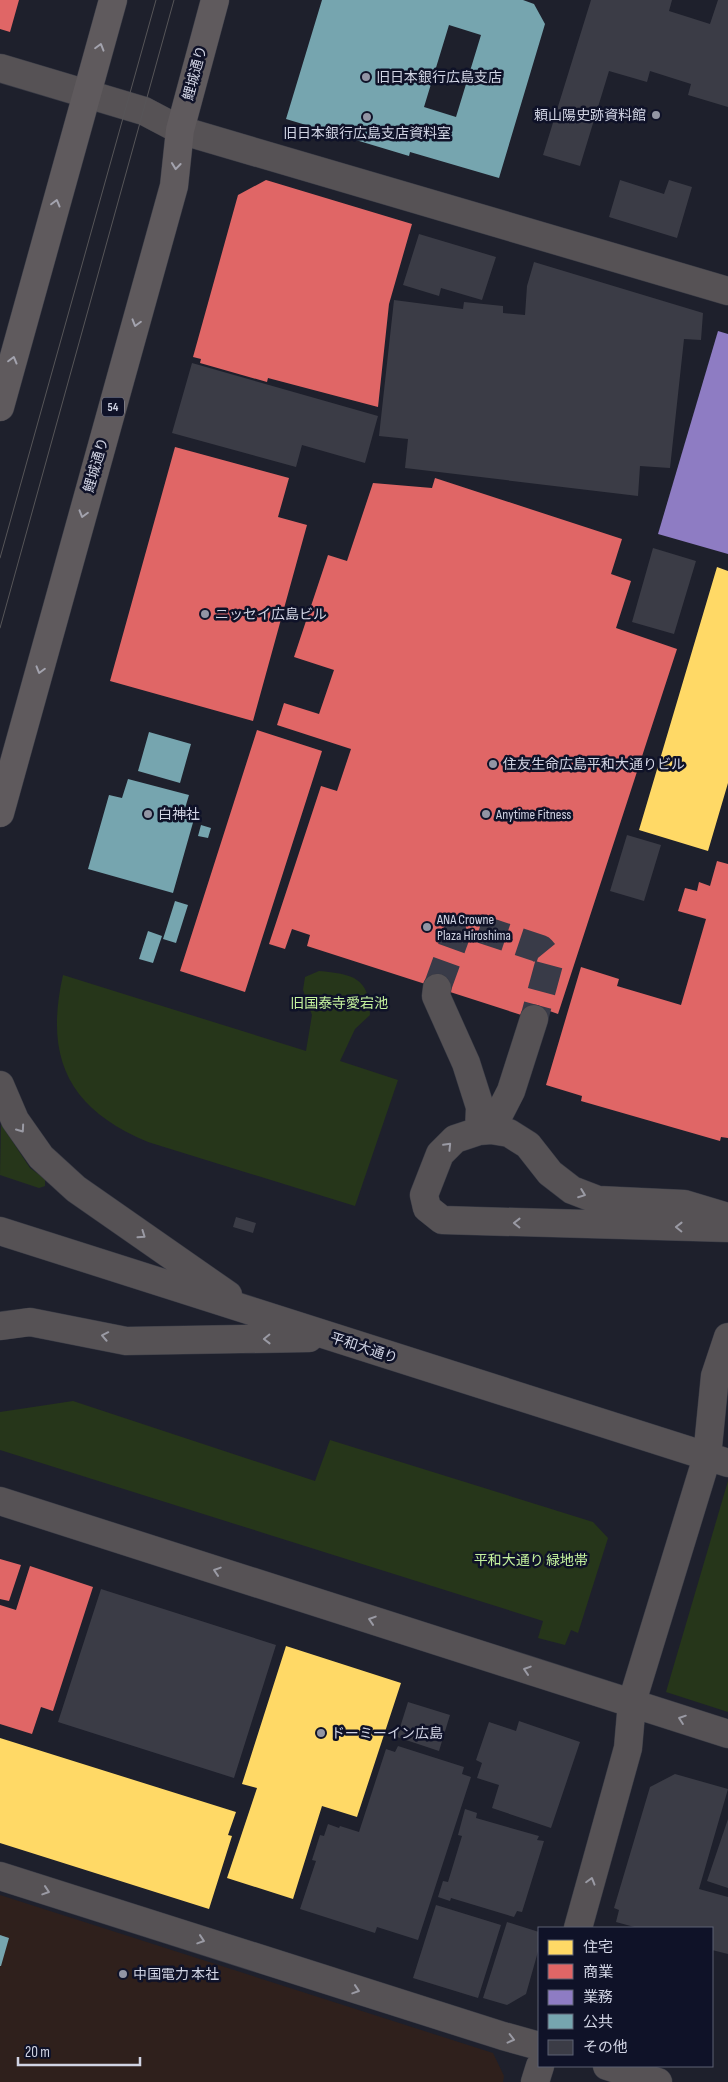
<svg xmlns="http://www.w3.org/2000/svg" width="728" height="2082" viewBox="0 0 728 2082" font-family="'Sofia Sans Condensed','Noto Sans JP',sans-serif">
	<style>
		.commercial { fill: #2f201c }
		.green { fill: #26361a }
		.homes { fill: #ffd966 }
		.shops { fill: #e06666 }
		.offices { fill: #8e7cc3 }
		.public { fill: #76a5af; fill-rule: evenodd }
		.building { fill: #3b3c46 }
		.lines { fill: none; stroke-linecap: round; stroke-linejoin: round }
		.minor-tunnel { stroke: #393b48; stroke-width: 28; stroke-dasharray: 28 14; stroke-linecap: butt }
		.minor-casing { stroke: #383a45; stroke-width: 29 }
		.highway-casing { stroke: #383a45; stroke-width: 29 }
		.minor { stroke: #565255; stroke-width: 28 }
		.highway { stroke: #5f5a5d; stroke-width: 28 }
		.tram { stroke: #565558; stroke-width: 1 }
		.oneway { stroke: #a3a3ae }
		.oneway2 { stroke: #9a9aa4 }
		.poi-dot { fill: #9295a4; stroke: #0f1228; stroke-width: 2 }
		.labels { text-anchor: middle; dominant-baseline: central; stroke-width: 5; stroke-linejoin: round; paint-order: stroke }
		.shield { fill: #0f1228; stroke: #979aac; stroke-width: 1 }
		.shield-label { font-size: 12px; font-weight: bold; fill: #d1d4e4 }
		.street-label { font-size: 14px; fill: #d1d4e4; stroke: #0f1228 }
		.poi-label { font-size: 14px; fill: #d1d4e4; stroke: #0f1228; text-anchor: start }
		.park-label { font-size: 14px; fill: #c4f29d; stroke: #0f1228 }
	</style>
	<rect width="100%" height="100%" fill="#1e202c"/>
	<path class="commercial" d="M0 1895 493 2053 504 2076 503 2082H0Z"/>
	<path class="green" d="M319 971C352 974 370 977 370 1015L355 1029 340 1061 398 1080 355 1206 148 1142C69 1109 44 1059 63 975L306 1051 312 1015 303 990 305 977Z
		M1 1124 30 1168 45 1179V1186L39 1188 0 1175Z
		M73 1401 315 1481 330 1440 593 1522 608 1538 578 1633 571 1630 565 1645 538 1638 543 1621 0 1450V1412Z
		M728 1481V1712L666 1692Z"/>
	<path class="homes" d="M717 567 728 571V783L708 851 639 830Z
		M286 1646 401 1683 357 1817 322 1806 293 1899 227 1878 257 1788 242 1784Z
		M0 1738 236 1812 228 1835 232 1836 209 1909 0 1843Z"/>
	<path class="shops" d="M0 0H19L10 32 0 29Z
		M266 180 412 224 389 304 378 407 268 378 267 382 200 363 201 359 193 357 238 195Z
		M175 447 289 478 278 517 307 525 253 721 110 681Z
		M435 478 622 539 611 574 631 581 616 628 677 649 558 1014 544 1009 540 1021 307 946 310 935 292 929 285 949 269 944 321 786 337 791 351 749 277 725 284 703 319 714 334 670 294 657 328 555 347 561 373 483 432 488Z
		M257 730 322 751 245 992 180 971Z
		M717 861 728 864V1138L721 1137 720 1141 581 1101 582 1096 546 1085 581 967 619 979 617 986 681 1005 706 919 678 911 685 888 697 891 699 882 710 886Z
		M0 1559 21 1565 9 1601 0 1599Z
		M30 1566 93 1587 53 1711 41 1707 32 1734 0 1724V1605L16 1610Z"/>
	<path class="offices" d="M718 331 728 334V554L658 534Z"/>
	<path class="public" d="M322 0H523L534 4 545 24 499 178 410 152 409 156 286 119ZM449 25 481 35 456 117 424 107Z
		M149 732 191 744 180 783 138 771Z
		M128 779 189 795 183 815 194 819 173 893 88 869 109 795 122 798Z
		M201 825 211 828 208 838 198 836Z
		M175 901 188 905 176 943 163 939Z
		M148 931 162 936 153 963 139 959Z
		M0 1935 9 1938 1 1966H0Z"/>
	<path class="building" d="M591 0H672L669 11 710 24 718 0H728V107L688 95 691 84 650 71 647 82 609 71 580 166 543 155Z
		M620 180 664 194 669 180 692 187 677 238 609 217Z
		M419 234 496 257 482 300 441 288 439 296 403 285Z
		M534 262 703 313 701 340 684 339 670 468 640 466 638 496 405 468 408 439 379 436 394 300 463 309 464 302 503 306V313L525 315 527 286Z
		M192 363 378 416 365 463 302 445 296 467 172 433Z
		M653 548 696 561 674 634 632 622Z
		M627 835 661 845 644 901 610 891Z
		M236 1217 256 1223 253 1233 233 1227Z
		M101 1589 276 1645 234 1778 58 1722Z
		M408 1702 450 1715 439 1751 397 1737Z
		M519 1721 580 1742 551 1828 492 1808 499 1785 477 1778 482 1763 476 1760 489 1722 516 1731Z
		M398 1746 464 1767 462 1774 471 1777 418 1940 377 1927 375 1933 300 1909 316 1861 312 1860 320 1835 324 1836 328 1824 339 1828 340 1826 359 1832 386 1749 395 1752Z
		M675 1774 728 1789 699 1889 728 1897V1954L712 1950V1928H638L616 1922 619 1910 614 1908 650 1787Z
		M465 1809 477 1813 476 1818 539 1836 537 1840 544 1841 522 1912 517 1911 514 1917 451 1898 450 1901 438 1897 443 1881 448 1882 462 1836 458 1835Z
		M728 1819V1888L707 1881Z
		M436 1905 501 1925 478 1998 413 1978Z
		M507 1922 539 1932V1948L526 1994 507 2005 483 1998Z"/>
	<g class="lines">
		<path class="minor-tunnel" d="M437 988 458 930 472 926 541 949 550 960 534 1019"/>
		<defs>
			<path id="minor" d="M0 68 144 111 180 130 728 291
				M437 988 436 996 466 1063 480 1107 479 1131
				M0 1085 15 1120 41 1157 76 1189 228 1295
				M491 1130 511 1091 534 1019
				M728 1217 684 1204 598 1200 572 1190 550 1173 528 1145 509 1133 491 1130 479 1131 455 1139 440 1154 424 1195 427 1208 442 1220 728 1228
				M0 1231 728 1463
				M0 1326 30 1322 126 1341 309 1338
				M0 1501 728 1734
				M0 1876 503 2036 539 2046
				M578 1928 628 1748 632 1702 707 1457 715 1376 728 1337
				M607 2066 658 2082
				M535 2082 540 2066"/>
			<path id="highway" d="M0 407 113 0
				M0 813 174 186 180 130 215 0"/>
		</defs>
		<use href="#minor" class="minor-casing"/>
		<use href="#highway" class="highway-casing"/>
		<use href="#minor" class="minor"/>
		<use href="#highway" class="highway"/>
		<path class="tram" d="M0 558 156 0
			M0 628 174 0"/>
	</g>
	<defs><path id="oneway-chevron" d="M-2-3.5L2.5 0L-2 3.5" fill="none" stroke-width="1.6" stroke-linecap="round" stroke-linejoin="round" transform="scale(1.25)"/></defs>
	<g class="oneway">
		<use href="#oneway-chevron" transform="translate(100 47) rotate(-74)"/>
		<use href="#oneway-chevron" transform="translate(176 166) rotate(96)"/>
		<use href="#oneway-chevron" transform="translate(56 203) rotate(-75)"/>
		<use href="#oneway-chevron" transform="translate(136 323) rotate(106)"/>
		<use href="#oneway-chevron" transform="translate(13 360) rotate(-75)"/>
		<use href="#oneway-chevron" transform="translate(83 514) rotate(106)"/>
		<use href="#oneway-chevron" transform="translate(40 670) rotate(106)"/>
	</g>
	<g class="oneway2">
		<use href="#oneway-chevron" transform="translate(21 1129) rotate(55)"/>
		<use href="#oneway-chevron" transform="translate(448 1146) rotate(-46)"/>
		<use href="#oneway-chevron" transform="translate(582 1194) rotate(21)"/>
		<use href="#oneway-chevron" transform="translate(517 1223) rotate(-179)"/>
		<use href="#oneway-chevron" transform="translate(679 1227) rotate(-179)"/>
		<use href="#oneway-chevron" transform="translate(142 1235) rotate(35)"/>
		<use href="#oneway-chevron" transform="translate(105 1336) rotate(-169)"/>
		<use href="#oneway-chevron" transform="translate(267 1339) rotate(179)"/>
		<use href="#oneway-chevron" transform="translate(217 1571) rotate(-162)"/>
		<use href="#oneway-chevron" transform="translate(372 1620) rotate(-162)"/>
		<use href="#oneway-chevron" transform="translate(527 1670) rotate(-162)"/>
		<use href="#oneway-chevron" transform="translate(682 1719) rotate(-161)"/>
		<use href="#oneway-chevron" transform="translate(591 1881) rotate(-74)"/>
		<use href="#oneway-chevron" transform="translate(46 1891) rotate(18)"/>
		<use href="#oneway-chevron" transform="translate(201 1940) rotate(18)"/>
		<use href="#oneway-chevron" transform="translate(356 1990) rotate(18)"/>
		<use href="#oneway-chevron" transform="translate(511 2039) rotate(14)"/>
	</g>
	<g class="poi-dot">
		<circle cx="366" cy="77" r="5"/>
		<circle cx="656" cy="115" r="5"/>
		<circle cx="367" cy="117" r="5"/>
		<circle cx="205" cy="614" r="5"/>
		<circle cx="493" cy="764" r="5"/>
		<circle cx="148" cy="814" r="5"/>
		<circle cx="486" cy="814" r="5"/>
		<circle cx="427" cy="927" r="5"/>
		<circle cx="321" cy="1733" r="5"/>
		<circle cx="123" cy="1974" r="5"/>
	</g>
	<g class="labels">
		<rect class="shield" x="102" y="397.5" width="22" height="19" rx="4"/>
		<g class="shield-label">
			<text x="113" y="407">54</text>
		</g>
		<g class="street-label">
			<text transform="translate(195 73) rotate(-75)">鯉城通り</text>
			<text transform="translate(96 465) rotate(-74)">鯉城通り</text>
			<text transform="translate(364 1348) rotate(18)">平和大通り</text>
		</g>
		<g class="poi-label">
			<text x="376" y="77">旧日本銀行広島支店</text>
			<text x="646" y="115" text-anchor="end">頼山陽史跡資料館</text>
			<text x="367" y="133" text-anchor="middle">旧日本銀行広島支店資料室</text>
			<text x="215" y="614">ニッセイ広島ビル</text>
			<text x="503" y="764">住友生命広島平和大通りビル</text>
			<text x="158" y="814">白神社</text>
			<text x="496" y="814">Anytime Fitness</text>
			<text x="437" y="919">ANA Crowne<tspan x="437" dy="16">Plaza Hiroshima</tspan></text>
			<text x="331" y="1733">ドーミーイン広島</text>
			<text x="133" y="1974">中国電力 本社</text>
		</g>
		<g class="park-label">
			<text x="339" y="1003">旧国泰寺愛宕池</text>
			<text x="531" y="1560">平和大通り 緑地帯</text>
		</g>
	</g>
	<rect x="538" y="1927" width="175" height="140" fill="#0f1228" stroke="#5d6073"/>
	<rect x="548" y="1940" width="25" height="15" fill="#ffd966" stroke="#5d6073"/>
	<text x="583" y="1952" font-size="15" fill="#d1d4e4">住宅</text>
	<rect x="548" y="1964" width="25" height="15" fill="#e06666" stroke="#5d6073"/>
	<text x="583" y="1977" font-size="15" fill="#d1d4e4">商業</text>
	<rect x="548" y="1990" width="25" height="15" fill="#8e7cc3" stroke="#5d6073"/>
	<text x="583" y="2002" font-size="15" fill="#d1d4e4">業務</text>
	<rect x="548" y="2014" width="25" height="15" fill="#76a5af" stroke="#5d6073"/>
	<text x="583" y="2027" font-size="15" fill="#d1d4e4">公共</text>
	<rect x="548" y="2040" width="25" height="15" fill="#3b3c46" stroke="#5d6073"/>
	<text x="583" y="2052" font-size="15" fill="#d1d4e4">その他</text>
	<path d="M18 2057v8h122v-8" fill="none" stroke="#d1d4e4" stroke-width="2.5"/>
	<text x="25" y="2057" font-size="15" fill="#d1d4e4" stroke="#0f1228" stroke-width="4" paint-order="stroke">20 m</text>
</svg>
